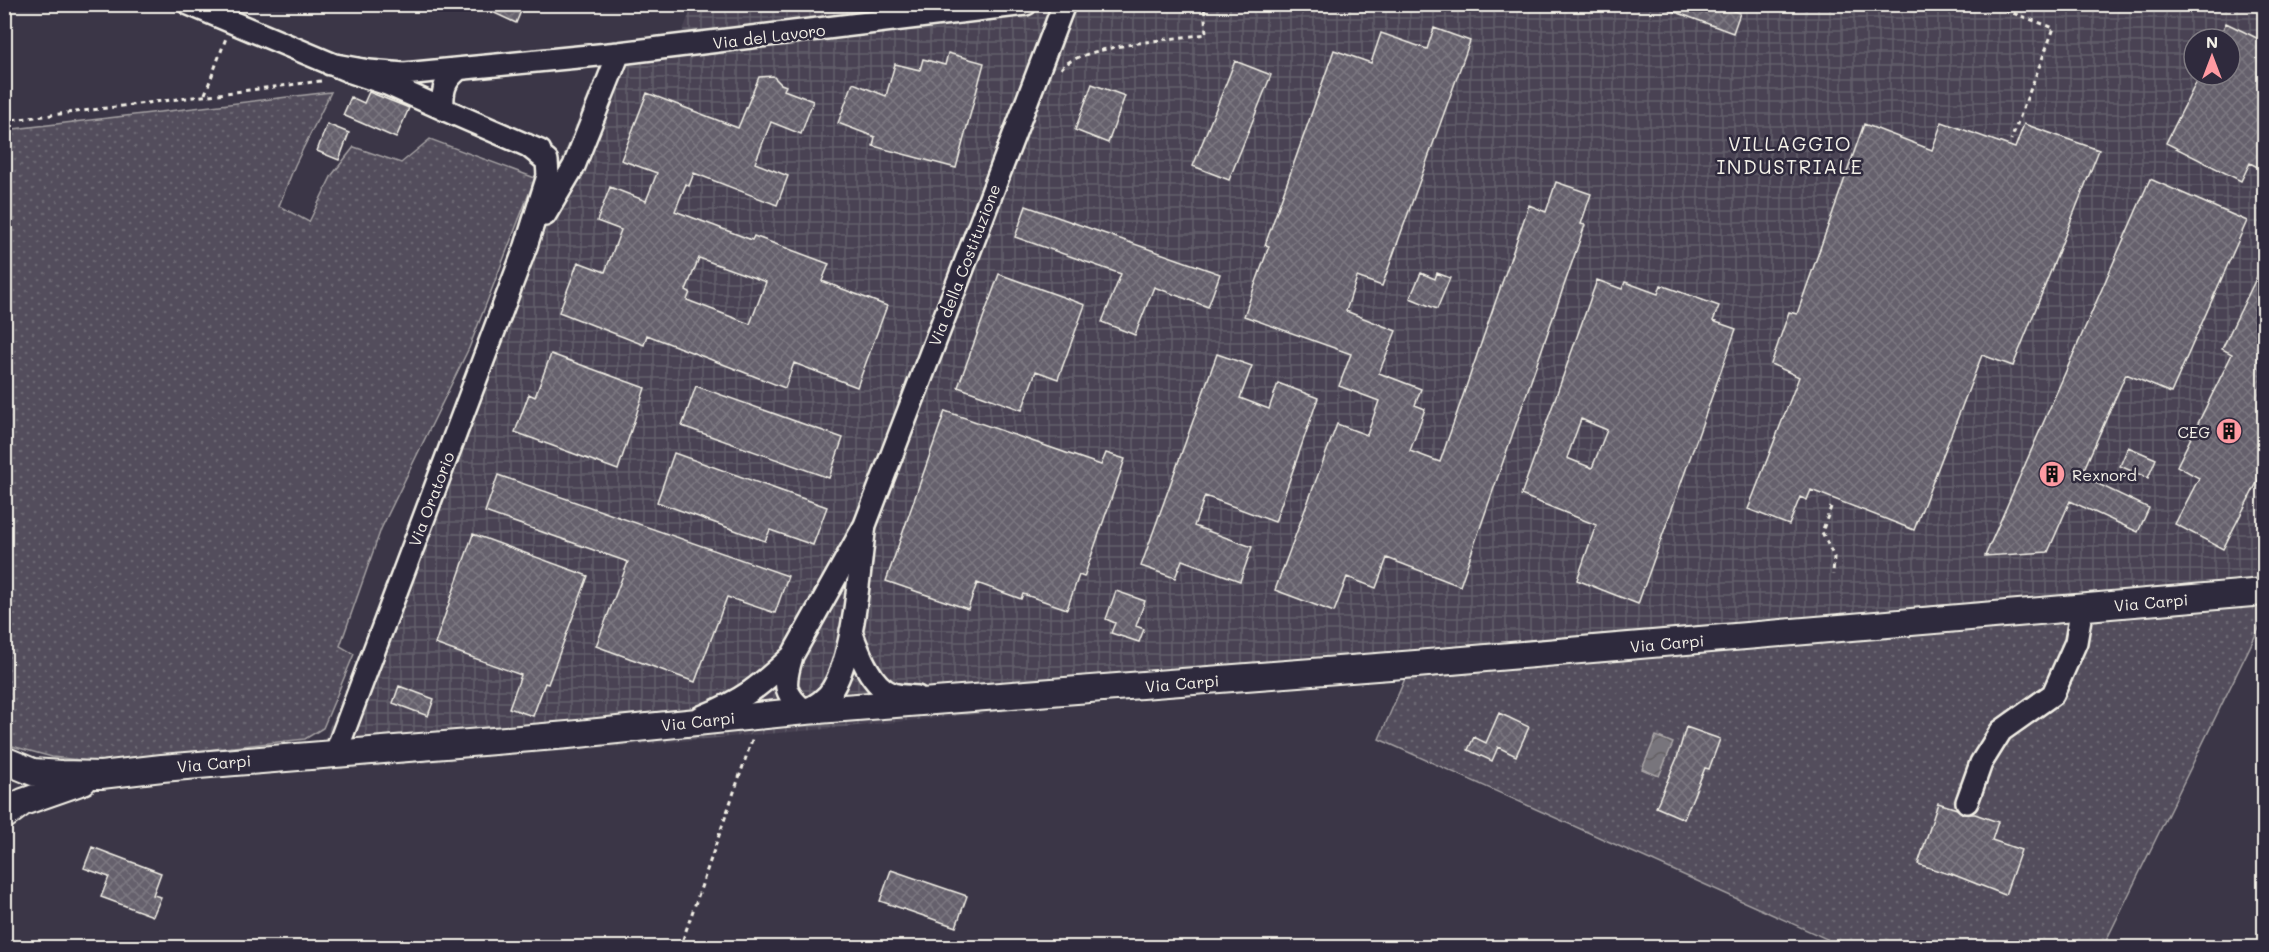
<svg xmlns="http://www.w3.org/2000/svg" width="2269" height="952" viewBox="0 0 2269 952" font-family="Mali,sans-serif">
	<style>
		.industrial { fill: url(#industrial-grid); fill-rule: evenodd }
		.grass { fill: url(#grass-dots); stroke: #a4a0a2; stroke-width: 1.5 }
		.water { fill: url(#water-waves); stroke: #aaa6a7; stroke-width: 1.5 }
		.building { fill: url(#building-cross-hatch); stroke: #f4f1e8; stroke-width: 1.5; fill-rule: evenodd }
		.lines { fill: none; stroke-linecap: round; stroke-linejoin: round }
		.minor-casing { stroke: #f4f1e8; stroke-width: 26 }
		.major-casing { stroke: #f4f1e8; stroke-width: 30 }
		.path { stroke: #f4f1e8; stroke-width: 3; stroke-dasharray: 4.5 4.5; stroke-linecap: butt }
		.minor { stroke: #2f2a3d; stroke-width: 21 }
		.major { stroke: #2f2a3d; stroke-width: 26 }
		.labels { text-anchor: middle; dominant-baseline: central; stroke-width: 5; stroke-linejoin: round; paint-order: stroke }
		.street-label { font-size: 16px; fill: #f4f1e8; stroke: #2f2a3d }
		.poi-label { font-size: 16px; fill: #f4f1e8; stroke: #2f2a3d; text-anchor: end }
		.quarter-label { font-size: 20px; letter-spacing: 1.5px; fill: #f4f1e8; stroke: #2f2a3d }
	</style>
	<defs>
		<pattern id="industrial-grid" width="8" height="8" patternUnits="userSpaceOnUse" patternTransform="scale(1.5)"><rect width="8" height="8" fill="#484352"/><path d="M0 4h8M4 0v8" fill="none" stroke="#635f6b"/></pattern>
		<pattern id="grass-dots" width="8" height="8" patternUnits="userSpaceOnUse" patternTransform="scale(1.5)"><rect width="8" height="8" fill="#534e5c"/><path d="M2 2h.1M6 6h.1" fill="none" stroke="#6c6873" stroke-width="1.8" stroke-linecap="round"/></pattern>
		<pattern id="water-waves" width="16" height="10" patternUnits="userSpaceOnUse" patternTransform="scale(1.5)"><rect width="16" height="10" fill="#78747b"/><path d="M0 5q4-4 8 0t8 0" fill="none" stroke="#636063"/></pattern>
		<pattern id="building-cross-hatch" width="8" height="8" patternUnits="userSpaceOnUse" patternTransform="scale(1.5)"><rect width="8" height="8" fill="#65616c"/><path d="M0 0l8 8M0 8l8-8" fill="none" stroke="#7c7881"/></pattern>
	</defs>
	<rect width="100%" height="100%" fill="#3b3647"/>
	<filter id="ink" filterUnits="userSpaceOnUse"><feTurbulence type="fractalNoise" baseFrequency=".0167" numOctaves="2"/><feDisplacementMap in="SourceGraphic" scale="12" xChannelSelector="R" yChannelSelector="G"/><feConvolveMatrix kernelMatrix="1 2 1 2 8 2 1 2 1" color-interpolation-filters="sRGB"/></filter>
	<g filter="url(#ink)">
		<path class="industrial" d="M693 5H2264V596L1343 678 826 729 311 772 606 50 677 45ZM2194 39H2230V75H2194Z"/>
		<path class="grass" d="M331 92 295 165 279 206 309 222 332 175 354 147 401 163 430 139 535 178 469 348 381 529 340 646 354 654 323 728 305 739 97 762 52 757 12 746 4 739 5 130Z
			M2264 596V618L2103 947H1823L1827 939 1379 739 1407 674Z"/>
		<path class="water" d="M1656 736 1673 743 1659 776 1642 769Z"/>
		<path class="building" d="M475 4H524L516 23Z
			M1659 4H1715L1740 13 1733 33 1659 6Z
			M2226 23 2265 42V171L2250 163 2241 181 2166 143 2200 75H2230V39H2218Z
			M1434 28 1470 41 1382 286 1357 277 1346 311 1396 331 1379 373 1421 389 1415 405 1425 409 1410 451 1440 462 1529 205 1546 212 1556 182 1591 194 1581 224 1585 225 1460 586 1387 558 1376 588 1347 577 1334 612 1275 590 1337 424 1367 435 1379 401 1339 386 1351 354 1244 316 1269 246 1265 245 1334 50 1371 63 1381 33 1427 49Z
			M948 53 984 63 956 168 873 146 875 137 838 123 853 83 886 96 895 64 920 70 923 59 945 65Z
			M1235 61 1271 75 1229 180 1193 166Z
			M773 76 781 84 786 86 784 90 813 101 801 134 771 122 755 163 788 176 777 205 694 173 689 186 686 184 675 211 752 240 754 236 829 264 822 281 887 306 857 387 794 363 785 388 647 335 644 345 559 312 578 262 605 272 621 230 597 221 610 187 646 201 657 173 621 160 647 93 738 128 759 77ZM699 258 766 282 750 324 687 300 690 292 686 290Z
			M1092 84 1125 96 1108 143 1075 130Z
			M369 92 409 108 396 138 343 115 351 97 364 103Z
			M1942 122 2015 148 2024 124 2099 150 2013 366 1982 355 1914 530 1811 490 1807 500 1800 497 1789 525 1748 509 1799 377 1771 364 1789 312 1797 314 1864 124 1932 150Z
			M327 124 349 133 339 160 317 151Z
			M2150 179 2247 221 2171 393 2126 374 2081 476 2149 508 2138 532 2070 501 2048 552 1985 556Z
			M1026 206 1220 274 1208 307 1154 287 1135 335 1102 322 1121 274 1015 237Z
			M2265 260V467L2223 549 2175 524 2199 478 2177 466 2232 354 2222 349Z
			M1421 273 1435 279 1437 273 1450 278 1437 309 1410 298Z
			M999 274 1085 305 1058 379 1036 371 1022 410 958 387Z
			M1597 280 1622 289 1625 282 1658 294 1661 285 1719 306 1713 321 1736 329 1638 604 1577 580 1596 525 1521 495ZM1581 419 1607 430 1592 468 1567 458Z
			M551 354 645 388 618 470 515 432 529 394 535 397Z
			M1217 354 1252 366 1240 398 1269 409 1278 383 1318 398 1275 522 1205 496 1194 526 1252 547 1240 581 1182 560 1175 578 1141 566Z
			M696 386 843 438 829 478 682 426Z
			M945 411 1101 465 1106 453 1125 459 1084 577 1079 575 1067 609 1023 594 1021 599 977 583 968 609 886 581Z
			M2128 447 2156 459 2148 478 2120 466Z
			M674 453 827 507 813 545 770 530 765 541 657 502Z
			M498 475 788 576 775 613 727 597 695 682 596 646 628 562 485 512Z
			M473 534 588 576 548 684 545 683 533 716 509 708 521 675 435 644Z
			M1116 591 1145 601 1136 626 1144 629 1139 642 1111 633 1115 623 1106 619Z
			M399 686 434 699 428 716 393 703Z
			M1499 713 1529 727 1516 756 1498 747 1492 761 1468 750 1474 737 1486 743Z
			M1686 727 1720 739 1709 769 1705 768 1684 819 1656 807 1677 758Z
			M1938 803 1957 809 1963 814H1975L1998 822 1992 840 2021 850 2005 895 1949 873 1948 874 1918 864Z
			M92 847 161 873 153 895 161 897 153 916 101 897 109 877 84 868Z
			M891 870 967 896 956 927 880 901Z"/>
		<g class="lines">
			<defs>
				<path id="minor" d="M189 4 351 72 387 84 443 109
					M330 64 369 71 404 74 619 53 1026 4
					M459 69C444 80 442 91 443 109L540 151
					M545 215 574 166 619 53
					M865 525C859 569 855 651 833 688 827 699 816 705 805 711 782 693 784 683 792 656L865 525 1064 4
					M851 631C858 651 871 687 893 694 900 696 909 696 917 697
					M701 717C743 700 759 687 791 657
					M336 752 526 246 548 176 547 161 527 145
					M1967 802 1981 763 2001 731 2053 694 2076 642 2082 607"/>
				<path id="major" d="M4 760 33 772 61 774 101 775 162 768 568 735 805 711 1416 664 2264 592
					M4 816 23 802 83 781"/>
			</defs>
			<use href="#minor" class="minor-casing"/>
			<use href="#major" class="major-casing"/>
			<path class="path" d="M1988 4 2054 28 2011 140
				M1061 69C1077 46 1176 39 1206 34L1204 4
				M205 94 226 38
				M4 121 321 81
				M1831 507 1822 532 1834 557 1833 575
				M680 948 753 737"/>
			<use href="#minor" class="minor"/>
			<use href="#major" class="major"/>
		</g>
	</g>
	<defs>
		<symbol id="building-disc" viewBox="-11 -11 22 22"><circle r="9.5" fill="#ff9aa2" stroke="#2f2a3d"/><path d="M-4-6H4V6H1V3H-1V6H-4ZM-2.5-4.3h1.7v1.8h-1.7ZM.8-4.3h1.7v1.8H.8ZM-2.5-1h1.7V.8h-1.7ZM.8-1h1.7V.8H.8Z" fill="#111"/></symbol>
	</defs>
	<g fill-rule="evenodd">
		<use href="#building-disc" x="2214" y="416" width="30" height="30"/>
		<use href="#building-disc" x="2037" y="459" width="30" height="30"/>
	</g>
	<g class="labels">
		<g class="street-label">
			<text transform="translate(769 36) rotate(-7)">Via del Lavoro</text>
			<text transform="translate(964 265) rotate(-69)">Via della Costituzione</text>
			<text transform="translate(431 499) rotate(-69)">Via Oratorio</text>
			<text transform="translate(2151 602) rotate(-5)">Via Carpi</text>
			<text transform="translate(1667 643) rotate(-5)">Via Carpi</text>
			<text transform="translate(1182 683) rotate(-5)">Via Carpi</text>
			<text transform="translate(698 721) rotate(-6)">Via Carpi</text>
			<text transform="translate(214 763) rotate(-5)">Via Carpi</text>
		</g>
		<g class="poi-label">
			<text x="2210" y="431">CEG</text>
			<text x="2072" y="474" text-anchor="start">Rexnord</text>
		</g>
		<g class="quarter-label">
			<text x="1790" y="143">VILLAGGIO<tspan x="1790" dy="23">INDUSTRIALE</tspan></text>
		</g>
	</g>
	<rect width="2269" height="952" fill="none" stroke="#2f2a3d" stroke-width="24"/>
	<rect x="12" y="12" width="2245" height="928" fill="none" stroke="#f4f1e8" stroke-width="2" filter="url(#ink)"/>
	<g transform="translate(2212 57)"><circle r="28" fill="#2f2a3d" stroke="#7e7a81" stroke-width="1.5"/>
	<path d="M0-4.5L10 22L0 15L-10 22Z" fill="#ff9aa2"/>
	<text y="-9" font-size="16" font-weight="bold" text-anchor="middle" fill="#f4f1e8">N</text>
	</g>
</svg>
